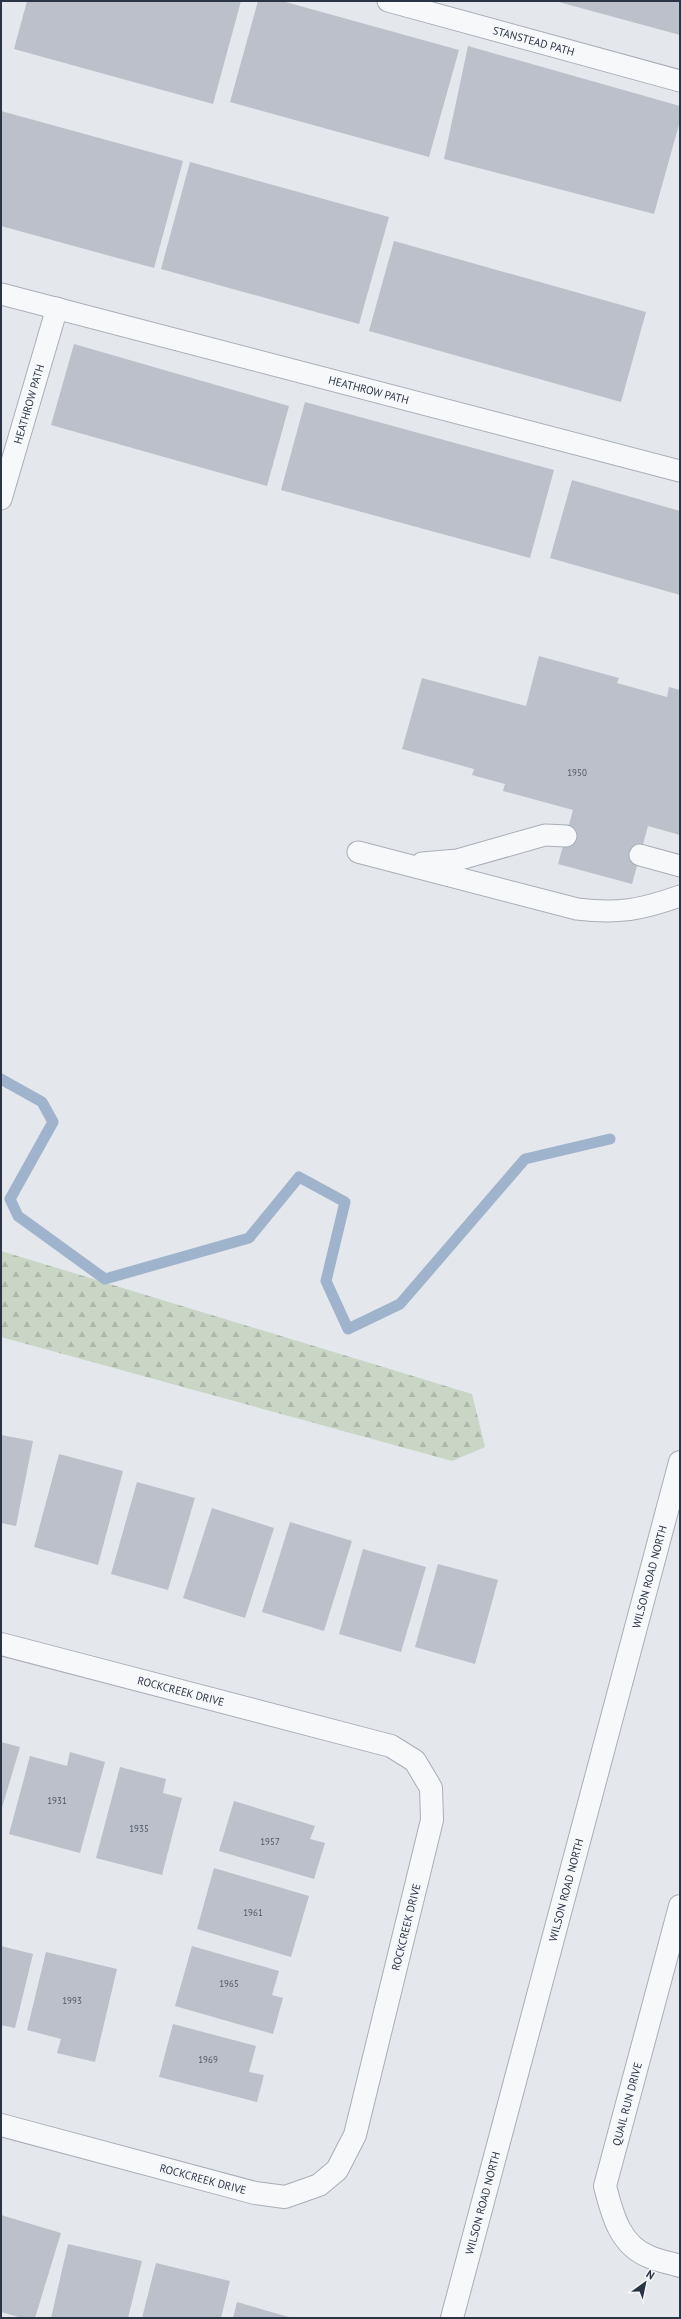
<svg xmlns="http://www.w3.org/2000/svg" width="681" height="2319" viewBox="0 0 681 2319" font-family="'PT Sans',sans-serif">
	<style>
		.forest { fill: url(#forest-firs) }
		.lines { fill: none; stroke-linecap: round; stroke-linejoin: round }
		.stream { stroke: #9fb4cc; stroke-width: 11 }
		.building { fill: #bbc0ca }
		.service-casing { stroke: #a9aeb7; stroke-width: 23 }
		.minor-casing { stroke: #a9aeb7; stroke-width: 24 }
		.tertiary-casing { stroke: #a9aeb7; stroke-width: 24 }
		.service { stroke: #f7f8fa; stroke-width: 21 }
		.minor { stroke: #f7f8fa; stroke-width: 22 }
		.tertiary { stroke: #f7f8fa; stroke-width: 22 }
		.labels { text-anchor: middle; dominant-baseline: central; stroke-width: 3; stroke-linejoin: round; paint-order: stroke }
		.number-label { font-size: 9px; fill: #4f5766 }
		.street-label { font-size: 11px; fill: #2b3445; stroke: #f4f6f9 }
	</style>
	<defs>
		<pattern id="forest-firs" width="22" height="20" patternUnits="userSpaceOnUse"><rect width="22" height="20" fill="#c9d6c5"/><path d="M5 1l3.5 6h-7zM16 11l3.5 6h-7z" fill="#adb8ab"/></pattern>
	</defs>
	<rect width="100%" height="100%" fill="#e4e7ec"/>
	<path class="forest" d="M1 1251 472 1394 485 1447 452 1461 1 1337Z"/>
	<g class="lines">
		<path class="stream" d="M1 1079 42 1102 53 1122 10 1199 18 1216 105 1279 249 1238 299 1177 345 1202 326 1281 348 1329 400 1304 525 1159 610 1139"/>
	</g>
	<path class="building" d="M27 1H241L213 104 14 49Z
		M258 1H282L459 50 429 157 230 102Z
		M555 1H680V35Z
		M468 46 680 106V121L654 214 444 159Z
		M1 111 183 161 154 268 1 226Z
		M190 162 389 217 359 324 161 269Z
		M394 241 646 312 621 402 369 331Z
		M74 344 289 406 267 486 51 425Z
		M305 402 554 470 530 558 281 490Z
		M572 480 680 511V595L550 558Z
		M539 656 619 678 617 683 667 697 669 687 680 690V835L648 826 632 884 558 864 573 810 503 791 505 784 472 775 474 769 402 749 422 678 526 706Z
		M1 1435 33 1441 16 1526 1 1523Z
		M59 1454 123 1471 98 1565 34 1547Z
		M137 1482 195 1498 168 1590 111 1574Z
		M212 1508 274 1528 245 1618 183 1598Z
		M290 1522 352 1541 324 1631 262 1612Z
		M363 1549 426 1567 401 1652 339 1634Z
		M438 1564 498 1580 475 1664 415 1647Z
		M1 1742 20 1747 1 1811Z
		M70 1752 105 1762 80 1853 9 1834 30 1756 67 1766Z
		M120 1767 166 1779 163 1793 182 1798 162 1875 96 1858Z
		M234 1801 315 1826 310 1839 325 1843 314 1879 219 1851Z
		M214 1868 309 1896 291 1957 197 1929Z
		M1 1946 33 1954 15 2028 1 2025Z
		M192 1946 279 1971 272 1995 283 1998 273 2034 175 2006Z
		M46 1952 117 1969 95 2062 57 2053 61 2039 27 2030Z
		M173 2024 256 2046 249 2072 264 2075 257 2102 159 2077Z
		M1 2215 61 2233 35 2318H22L1 2312Z
		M68 2244 142 2261 128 2318H51Z
		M156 2263 230 2281 221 2318H142Z
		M237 2302 292 2318H233Z"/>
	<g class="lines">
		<defs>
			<g id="service">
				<path id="s1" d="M388 1 680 81"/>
				<path id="s2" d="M1 294 680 471"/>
				<path id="s3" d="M1 499 57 308"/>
				<path d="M358 852 577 909C618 914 641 910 680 896"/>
				<path d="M640 855 680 866"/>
				<path d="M422 863 457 860 545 835 566 836"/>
			</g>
			<g id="minor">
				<path id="s4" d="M1 1644 391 1746 415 1761 431 1788 432 1820 355 2135 337 2170 319 2185 285 2197 255 2193 1 2125"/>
				<path d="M680 1906 605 2186C612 2214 620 2246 650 2257 659 2261 670 2263 680 2266"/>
			</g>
			<g id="tertiary">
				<path id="s5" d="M452 2318 680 1462"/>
			</g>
		</defs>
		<use href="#service" class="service-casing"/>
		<use href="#minor" class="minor-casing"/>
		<use href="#tertiary" class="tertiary-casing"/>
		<use href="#service" class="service"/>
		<use href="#minor" class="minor"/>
		<use href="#tertiary" class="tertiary"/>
	</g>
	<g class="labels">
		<g class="number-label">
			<text x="577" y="772">1950</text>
			<text x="57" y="1800">1931</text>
			<text x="139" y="1828">1935</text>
			<text x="270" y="1841">1957</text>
			<text x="253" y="1912">1961</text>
			<text x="229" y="1983">1965</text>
			<text x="72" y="2000">1993</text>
			<text x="208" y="2059">1969</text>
		</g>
		<g class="street-label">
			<text stroke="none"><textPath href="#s1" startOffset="151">STANSTEAD PATH</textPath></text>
			<text stroke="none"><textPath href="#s2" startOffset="380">HEATHROW PATH</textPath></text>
			<text stroke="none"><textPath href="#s3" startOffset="99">HEATHROW PATH</textPath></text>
			<text stroke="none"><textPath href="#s5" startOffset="767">WILSON ROAD NORTH</textPath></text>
			<text stroke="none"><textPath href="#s4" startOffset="186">ROCKCREEK DRIVE</textPath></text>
			<text stroke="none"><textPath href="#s5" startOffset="443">WILSON ROAD NORTH</textPath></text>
			<text transform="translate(406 1927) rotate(-76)">ROCKCREEK DRIVE</text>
			<text transform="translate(627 2104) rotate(-75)">QUAIL RUN DRIVE</text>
			<text transform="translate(203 2179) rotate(15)">ROCKCREEK DRIVE</text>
			<text stroke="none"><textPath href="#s5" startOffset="119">WILSON ROAD NORTH</textPath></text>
		</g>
	</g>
	<rect width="681" height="2319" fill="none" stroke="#2b3445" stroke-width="4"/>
	<g transform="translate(645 2283) rotate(33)" stroke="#f4f6f9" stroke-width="3" paint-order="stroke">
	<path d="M0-3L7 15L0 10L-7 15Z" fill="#2b3445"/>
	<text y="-6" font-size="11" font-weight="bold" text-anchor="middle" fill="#2b3445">N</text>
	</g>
</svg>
